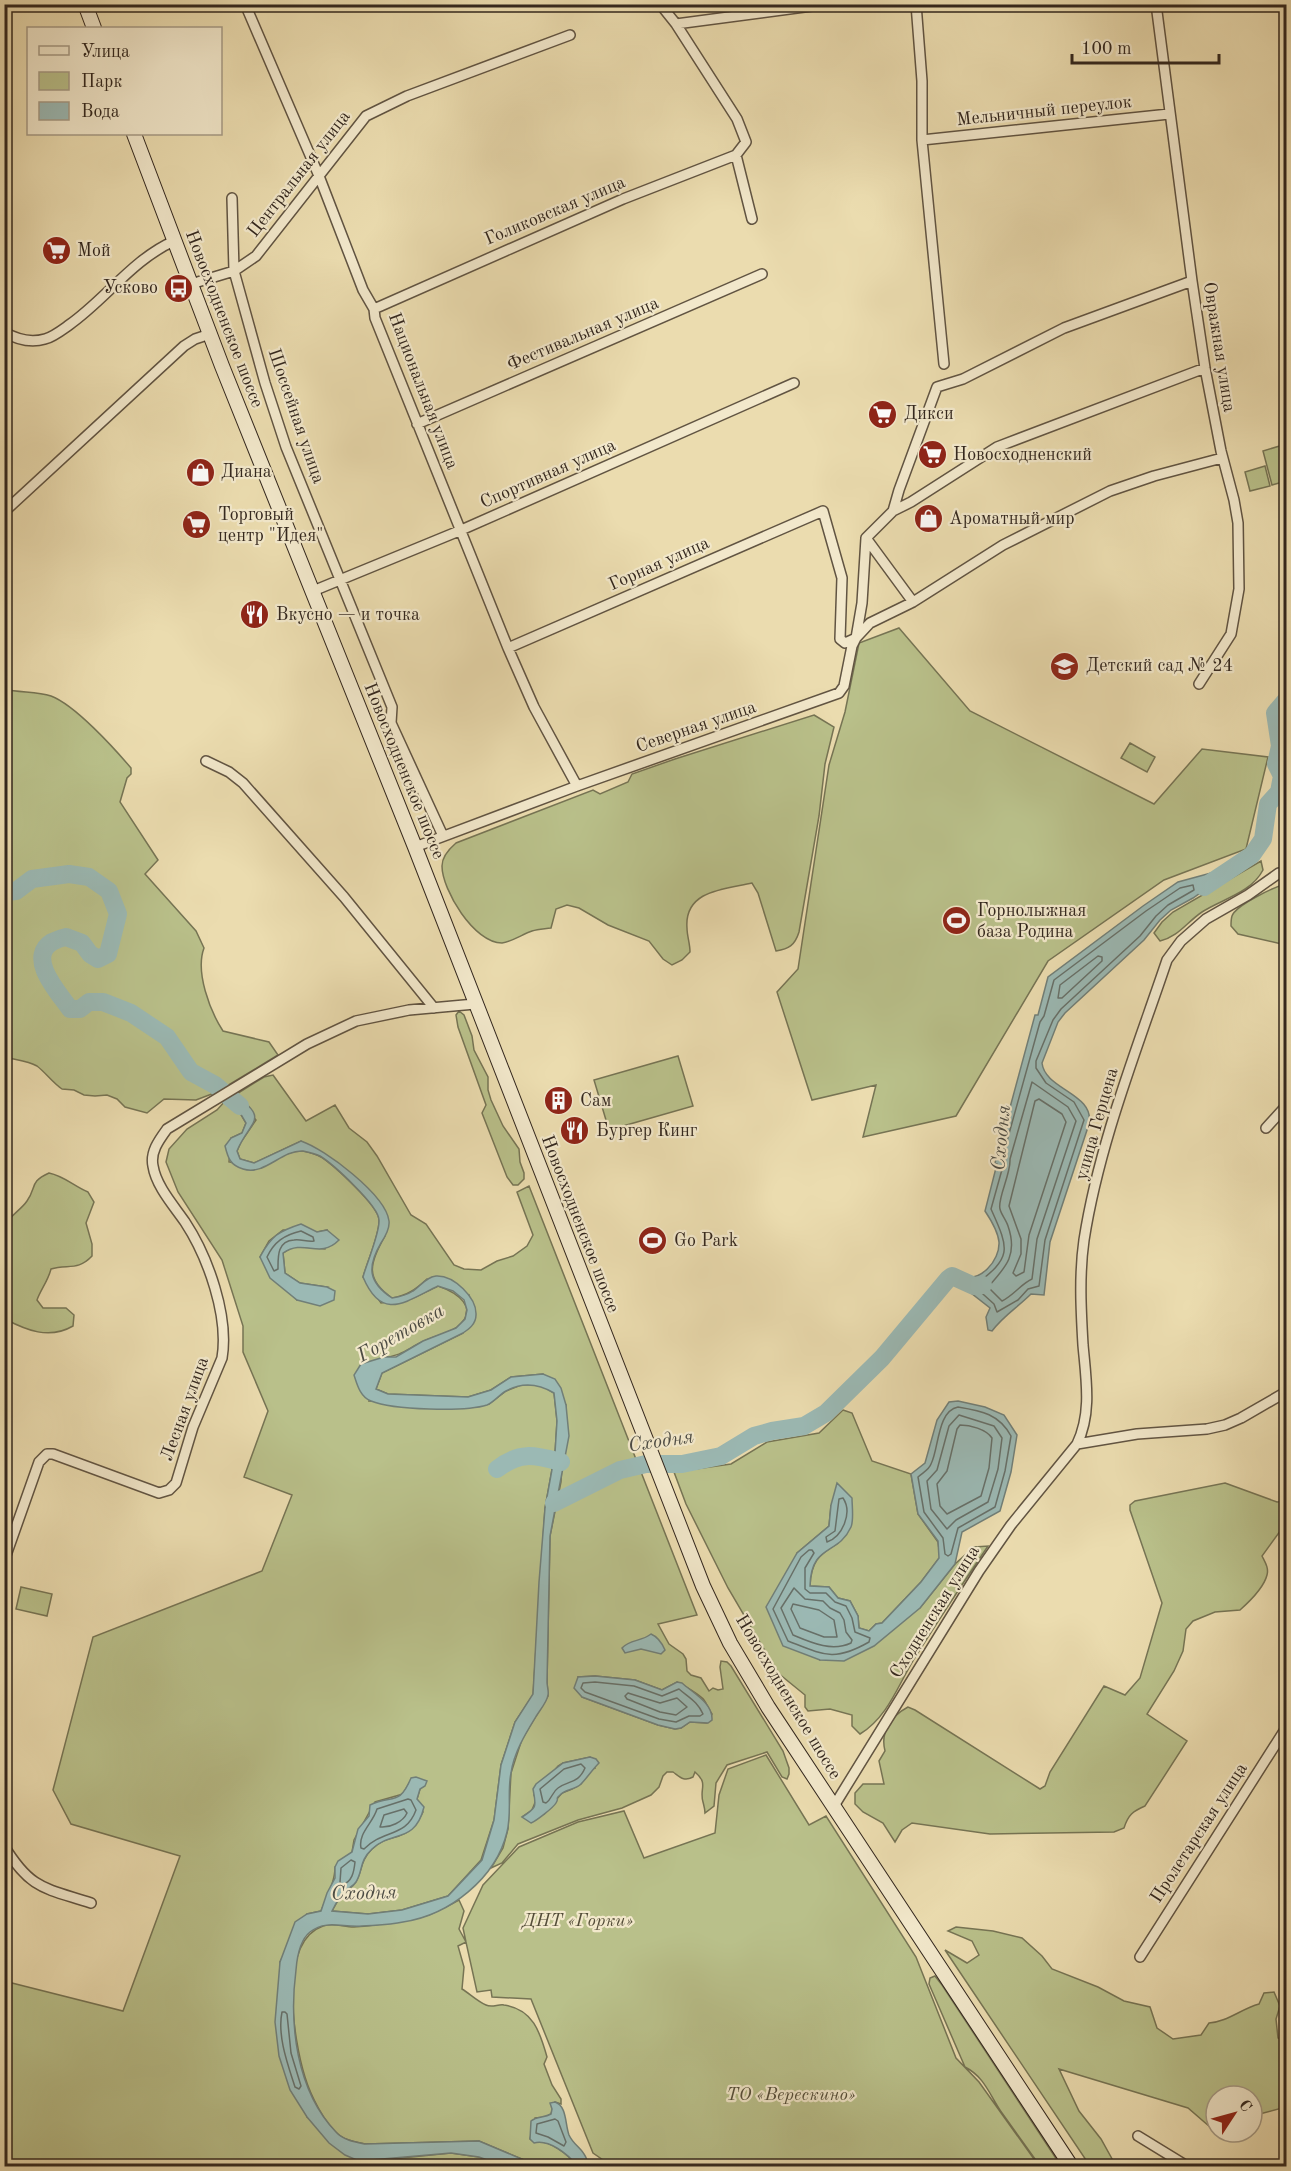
<svg xmlns="http://www.w3.org/2000/svg" width="1291" height="2171" viewBox="0 0 1291 2171" font-family="'Old Standard TT',serif">
	<style>
		.green { fill: #b9c08a; stroke: #767454; stroke-width: 1.5; fill-rule: evenodd }
		.water { fill: #9bb9b4; stroke: #717f78; stroke-width: 1.5 }
		.lines { fill: none; stroke-linecap: round; stroke-linejoin: round }
		.shore { stroke: #677069; stroke-width: 1.5 }
		.river { stroke: #9bb9b4; stroke-width: 18 }
		.minor-casing { stroke: #615442; stroke-width: 12 }
		.secondary-casing { stroke: #33271e; stroke-width: 16 }
		.minor { stroke: #f2e8cb; stroke-width: 9 }
		.secondary { stroke: #f2e8cb; stroke-width: 14 }
		.labels { text-anchor: middle; dominant-baseline: central; stroke-width: 4.5; stroke-linejoin: round; paint-order: stroke }
		.street-label { font-size: 18px; fill: #33271e; stroke: #f2e8cb }
		.poi-label { font-size: 18px; fill: #33271e; stroke: #f2e8cb; text-anchor: start }
		.park-label { font-size: 18px; font-style: italic; fill: #544d39; stroke: #f2e8cb }
		.water-label { font-size: 20px; font-style: italic; fill: #4d4c44; stroke: #f2e8cb }
	</style>
	<rect width="100%" height="100%" fill="#ebdcaf"/>
	<filter id="stains"><feTurbulence type="fractalNoise" baseFrequency=".00333" numOctaves="4"/><feColorMatrix values="0 0 0 0 .2 0 0 0 0 .09 0 0 0 0 .02 0 0 0 .5 -.17"/></filter>
	<radialGradient id="worn" r=".72"><stop offset=".6" stop-color="#630" stop-opacity="0"/><stop offset="1" stop-color="#630" stop-opacity=".3"/></radialGradient>
	<path class="green" d="M1283 445 1286 459V481L1272 485 1263 451Z
		M1265 466 1270 486 1250 491 1245 472Z
		M899 628 970 711 1154 804 1202 749 1268 757 1246 849 1164 880 1048 961 956 1116 863 1137 876 1085 812 1100 777 992 798 969 829 765 845 712 859 643Z
		M5 689C19 693 36 691 51 696 75 705 114 748 131 768V774L127 778 120 802 158 860 145 874 196 931 204 948C195 972 210 1011 223 1031L269 1042 278 1055 217 1092 196 1100 164 1099 147 1113 125 1107 117 1099 107 1095 95 1096 84 1095 74 1090 62 1089C53 1083 46 1073 37 1066 27 1060 15 1060 5 1057Z
		M814 715 834 727 825 764 819 816 799 932C795 945 789 949 776 951L758 893 752 883C725 889 684 890 687 928 687 936 690 943 690 952L682 960 672 965 663 959 649 941 608 925 579 908 567 905 556 909 551 928C544 929 538 929 532 931 523 934 511 942 502 943 474 943 442 890 442 866 442 857 449 849 456 843L593 790 600 794 628 782 632 774 675 759Z
		M1130 743 1155 757 1147 772 1121 758Z
		M1261 861 1263 870C1251 893 1222 899 1202 912 1187 922 1178 937 1160 941L1154 933 1162 922 1173 912Z
		M1286 884V945L1238 934 1231 926C1231 923 1231 919 1232 916 1236 905 1274 887 1286 884Z
		M459 1011 464 1015 472 1036 474 1050 488 1077V1090L491 1100 503 1126 519 1149 520 1162 524 1173V1179L518 1185H513L507 1177 482 1113 486 1105 458 1027 456 1015Z
		M678 1056 693 1106 609 1130 594 1080Z
		M273 1075 306 1121 335 1105 349 1128 367 1142 377 1156 411 1215 426 1224 454 1265 464 1269 481 1270 497 1261 513 1256 527 1246 533 1235 517 1192 529 1186 697 1615 658 1624 669 1644 683 1654 686 1659 687 1671 691 1675 701 1678 709 1691 713 1688 718 1690 723 1689 720 1667 721 1661 727 1662 731 1666 783 1751 789 1768V1774L787 1779 782 1777 767 1752 727 1765 716 1783 714 1806 705 1813C705 1809 704 1806 703 1802 699 1788 709 1784 695 1772L693 1777C684 1782 680 1777 673 1772H667L663 1776 659 1787 651 1795 622 1808 578 1820 518 1844 502 1863 491 1868 503 1848 508 1829 511 1773 522 1739 548 1696 547 1682 550 1536 561 1482 566 1405 543 1374 511 1377 491 1390 468 1397 388 1394 376 1389 382 1373 463 1333 469 1295 427 1279C416 1289 407 1296 392 1298 364 1279 370 1262 385 1236L377 1199 301 1141 254 1163 240 1159 237 1151 241 1142 256 1120 235 1095 264 1077ZM595 1676 635 1680 662 1690 677 1682C683 1685 700 1695 704 1700 707 1704 709 1710 712 1714L707 1723 690 1722 681 1728 675 1729 658 1725 582 1697 578 1677ZM590 1757 595 1768 590 1770 581 1784 572 1789 562 1793 544 1814 522 1817 532 1810 536 1800 534 1795 558 1766 563 1763Z
		M226 1100 239 1111 246 1123 242 1133 231 1138 229 1162 261 1168C274 1161 287 1150 303 1151 308 1152 316 1154 321 1157 333 1165 379 1206 379 1220 380 1233 367 1262 363 1277L381 1303 411 1299 438 1286C456 1292 481 1308 457 1327 447 1334 433 1336 422 1342 409 1348 400 1357 384 1357L369 1401 489 1404 506 1391 521 1385H541L554 1393 557 1421 555 1453 545 1508 533 1695 515 1722 501 1765 494 1820 481 1860 448 1896 402 1910 368 1914 332 1911C336 1904 339 1897 345 1892 348 1888 353 1887 355 1883 363 1871 359 1862 372 1849 391 1830 406 1846 423 1812L417 1799 420 1789 409 1783 403 1794 375 1802 354 1840 352 1852 335 1867C335 1882 327 1896 321 1911L307 1914 280 1962 307 2117 382 2160 451 2153 479 2157 504 2166H5L4 1981 123 2011 180 1856 71 1824 53 1790 93 1637 262 1571 292 1495 244 1477 268 1411 243 1352V1326L222 1260 178 1192 166 1162 169 1149 187 1129 217 1110ZM283 1230 317 1232 327 1230 325 1249 294 1246 283 1253 285 1273 300 1283 327 1287 297 1300 260 1257 269 1241Z
		M49 1173C64 1176 74 1186 88 1192L94 1202 86 1223 92 1244V1256C78 1271 68 1264 51 1269 48 1281 41 1289 37 1300L43 1308H66L74 1315 73 1326C49 1340 26 1330 5 1319 4 1303 1 1235 6 1225 10 1215 21 1210 27 1201 37 1187 29 1182 49 1173Z
		M843 1410 852 1413 872 1461 911 1474 918 1514 938 1542 940 1557 921 1582 882 1623 876 1624 869 1631 859 1628 858 1616 850 1601 838 1598 829 1587 810 1586C811 1562 818 1555 838 1543L831 1505 829 1526 797 1553 820 1660 920 1608 955 1564 974 1547 988 1546C963 1583 938 1621 914 1659 898 1685 888 1717 860 1734L852 1726V1715L830 1709 808 1711 805 1707V1695L778 1673 728 1588 686 1504 674 1472 731 1464 767 1442 819 1433Z
		M1225 1483 1277 1502 1286 1501V1523L1262 1556C1265 1562 1269 1568 1267 1575 1264 1587 1249 1602 1240 1610L1215 1612 1193 1621 1186 1629 1183 1651 1174 1671 1147 1714 1187 1741 1145 1806C1133 1811 1128 1815 1124 1828L1114 1832 990 1834 912 1823 902 1830 895 1842 883 1823 863 1812 855 1804V1793L863 1784H884L879 1761 885 1751C880 1732 891 1716 908 1707L915 1710 1040 1789 1045 1786 1050 1772 1104 1686 1125 1695 1140 1678 1162 1603 1130 1510V1505L1135 1501Z
		M21 1587 52 1594 47 1616 16 1609Z
		M766 1755 809 1825 826 1816 916 1957 956 2058 979 2082 1039 2166H612L593 2153 531 1999 492 1997 491 1990 477 1992 466 1942 458 1946 464 1967 462 1989C470 1994 478 2002 486 2005 492 2008 498 2004 504 2005 533 2009 540 2032 547 2057L544 2064 552 2085 561 2099V2104L555 2102 551 2114 546 2117 535 2118 530 2139 534 2142C549 2139 568 2154 577 2166H534L524 2160 479 2141 365 2144C356 2142 347 2141 339 2135 325 2125 310 2094 305 2077 294 2042 277 1942 323 1926 334 1922 343 1927 354 1927 366 1927 420 1919 431 1914 440 1910 450 1905 459 1900L464 1911 459 1929 466 1942 463 1928 483 1885 519 1847 578 1822 624 1811 644 1858 715 1833 719 1795 728 1769Z
		M956 1927 993 1931 1022 1938 1042 1956 1052 1969 1098 1987 1124 2001 1150 2007 1157 2028 1173 2039 1201 2035 1209 2023C1227 2022 1241 2009 1259 2004L1264 1993 1274 1992 1280 2006 1276 2019 1278 2038 1286 2041V2107L1252 2116V2096H1216V2125L1210 2127 1188 2108 1059 2069 1079 2111 1101 2139 1116 2166H1090L945 1950 967 1963 979 1955 972 1941 948 1931Z
		M935 1976 942 1985 1061 2166H1040C1028 2149 1015 2131 1002 2113 990 2096 985 2077 965 2067L929 1984 930 1978Z"/>
	<path class="water" d="M1211 873H1224V876L1193 898 1171 910 1160 920 1144 940 1065 1013 1058 1022 1042 1063C1045 1090 1095 1093 1089 1124L1050 1242 1044 1295 1031 1294C1018 1307 1003 1316 992 1331L988 1330 986 1317 990 1308 957 1282 961 1276C980 1283 1000 1261 999 1242 998 1231 991 1220 985 1211L997 1164 995 1163 1035 1015H1038L1048 977 1143 906 1178 882Z
		M235 1095C271 1120 249 1121 237 1151L240 1159 254 1163 301 1141C325 1149 386 1195 389 1221 390 1229 385 1237 381 1243 367 1267 368 1282 392 1298 399 1297 407 1295 413 1291 421 1286 426 1277 436 1276 454 1275 477 1298 476 1315 476 1324 469 1329 463 1333L382 1373 376 1389 388 1394 468 1397 491 1390 511 1377 543 1374 555 1379 561 1388 566 1405 569 1436 550 1536 547 1682C547 1686 549 1692 548 1695 547 1702 540 1710 537 1715 526 1733 514 1752 511 1773 507 1792 512 1812 507 1832 496 1878 450 1915 403 1922 390 1925 376 1925 362 1926 343 1928 327 1919 310 1932 300 1940 297 1957 296 1970 289 2024 296 2090 336 2132 343 2140 355 2142 365 2144L479 2141 524 2160 534 2166H504L479 2157 451 2153 359 2161 345 2155 329 2143 307 2117 290 2090 279 2056 275 2022 280 1962 295 1922 307 1914 321 1911 327 1893 335 1878V1867L338 1861 352 1852 358 1829 369 1816 370 1805C392 1794 399 1807 411 1778L416 1777 427 1781 425 1786 420 1789 417 1799 424 1807C415 1844 392 1830 372 1849 359 1861 363 1871 356 1882 353 1887 348 1888 345 1891 339 1897 335 1905 332 1911L368 1914 402 1910 448 1896 482 1860 494 1820 501 1765 515 1722 533 1694 539 1582 545 1508 555 1453 557 1421 554 1393C539 1384 522 1382 506 1391 499 1395 494 1402 487 1405 465 1412 393 1410 371 1401 360 1397 357 1384 354 1375L361 1364 384 1357H396L423 1341 456 1328 465 1319 467 1310 464 1300 453 1291 438 1286C405 1302 382 1322 363 1277 367 1262 380 1233 379 1220 379 1206 333 1164 320 1156 316 1154 308 1152 303 1151 281 1150 265 1176 243 1169 230 1165 228 1158 225 1146L231 1138 242 1133 246 1123 239 1111 226 1100Z
		M301 1224 317 1232 327 1230 339 1240C319 1260 305 1238 283 1253L285 1273 300 1283 327 1287 335 1291 334 1300 320 1306 297 1300 270 1278 260 1257C271 1236 279 1231 301 1224Z
		M958 1401 985 1407 1004 1415 1017 1435 1011 1472 1000 1511 962 1532 955 1564 920 1608 874 1646 844 1661 820 1660 783 1646 766 1607 797 1553 829 1526 831 1505 837 1483 852 1498C852 1506 854 1520 851 1527 838 1556 811 1543 810 1586L829 1587 838 1598 850 1601 858 1616 859 1628 869 1631 876 1624 882 1623 921 1582 939 1558 938 1541 918 1514 911 1474 925 1463 937 1420 949 1402Z
		M651 1634C658 1637 662 1643 665 1650L661 1654 641 1649 625 1653 622 1648C630 1639 641 1642 651 1634Z
		M595 1676 635 1680 662 1690 677 1682 682 1683C693 1693 713 1703 712 1720L708 1723 690 1722 681 1728 675 1729 658 1725 582 1697 574 1688 578 1677Z
		M590 1757 596 1759 599 1763C592 1770 587 1778 581 1784 575 1790 565 1789 560 1795 554 1800 560 1796 556 1803 553 1808 536 1821 531 1823L522 1817C538 1807 536 1806 533 1789L536 1784 563 1763Z
		M555 2102C567 2106 565 2124 569 2135 573 2144 580 2147 584 2154 587 2158 587 2162 590 2166H577C568 2154 549 2139 534 2143L530 2139 531 2121C537 2116 544 2118 551 2114L552 2109 550 2103Z"/>
	<g class="lines">
		<path class="shore" d="M1193 885 1194 890 1168 905 1156 916 1140 936 1061 1009 1053 1020 1036 1061V1068L1046 1083 1074 1102 1084 1120 1045 1240 1039 1286 1028 1289 1018 1300 997 1312 994 1304 974 1286C1012 1257 1010 1251 991 1209L1003 1166 1002 1159 1040 1022 1044 1016 1054 980 1146 911 1180 888Z
			M1098 956 1102 957V961L1062 998H1058L1060 985Z
			M1032 1082 1068 1107 1076 1121 1037 1239 1032 1279C1021 1284 1014 1295 1002 1301L988 1287C1006 1267 1018 1255 1008 1226 1006 1220 1001 1214 1000 1209 997 1199 1011 1174 1010 1159Z
			M1039 1099 1062 1114 1066 1122 1029 1235 1024 1272 1016 1276 1013 1273 1021 1254V1239L1009 1206 1035 1101Z
			M301 1231 313 1237 314 1241C307 1242 301 1239 294 1240 277 1241 278 1257 278 1269L274 1271 267 1257C274 1242 284 1235 301 1231Z
			M958 1407C982 1411 999 1414 1011 1436L1005 1471 995 1507 958 1528 951 1554 948 1556 945 1554 943 1538 924 1512 918 1477C922 1473 929 1470 931 1464 939 1449 937 1411 958 1407Z
			M959 1415 994 1426 1002 1438 998 1469 988 1502 956 1520 947 1529 931 1509 927 1481 937 1470 949 1426Z
			M960 1425C970 1425 986 1429 992 1438L989 1468 981 1496 947 1514 940 1506 937 1484 947 1471 957 1429Z
			M843 1498C853 1513 842 1537 827 1542L826 1537 835 1531 839 1499Z
			M809 1550H812L814 1553 805 1568V1589L810 1593H826L835 1602 846 1606 852 1618 855 1632 870 1638 869 1642C834 1662 824 1655 788 1641L773 1609 801 1557Z
			M794 1588 805 1599 823 1601 830 1608 840 1613 844 1620 846 1632 852 1640 851 1643C832 1652 812 1643 793 1635L781 1608Z
			M793 1604 819 1610 834 1620 837 1637H824L800 1628 791 1609Z
			M595 1682 634 1686 662 1696 679 1689C689 1698 697 1701 703 1714L700 1716H689L676 1722 659 1719 585 1692 581 1688 583 1683Z
			M628 1693 660 1703 677 1698 687 1707 676 1715 660 1712 627 1699 625 1696Z
			M581 1764 585 1768C578 1784 569 1780 558 1788 552 1792 552 1799 546 1803L543 1802 540 1789 564 1769Z
			M408 1799 411 1800 416 1810C406 1838 383 1829 364 1849L361 1848C358 1833 373 1823 377 1809Z
			M404 1809 407 1813C403 1822 390 1828 380 1827L384 1815Z
			M351 1860 355 1862C354 1872 352 1882 342 1885L340 1882 341 1868Z
			M282 2012H285L287 2014 291 2053 301 2086 299 2089 295 2087C288 2065 277 2036 282 2012Z
			M555 2119 558 2121 566 2142 564 2146 548 2137 536 2133 537 2124Z"/>
		<path class="river" d="M4 884 7 892 16 891 32 879 69 874 89 877 109 891 118 914 108 954 98 959 90 954 82 943 66 937C61 938 56 940 52 942 26 958 59 993 70 1009H80L89 1002H103L131 1013 167 1037 191 1072 215 1085 240 1106
			M1204 887 1252 855 1263 839 1268 804 1279 792 1282 776 1276 764 1280 746 1275 713 1286 700
			M497 1469C520 1451 534 1455 561 1462
			M554 1503 620 1470 646 1464H682L721 1456 754 1436 772 1431 804 1426 826 1413 882 1358 948 1279 952 1276 974 1286 983 1285"/>
		<defs>
			<path id="minor" d="M245 4 319 176 363 290 374 309 375 318 508 648 534 707 577 786
				M916 4 922 81V140
				M1156 4 1192 281 1205 368 1221 451 1234 500 1238 523 1239 589 1231 634 1199 684
				M676 24 827 4
				M736 155 752 219
				M232 198 234 271 265 383 286 447 392 707 391 723 443 836
				M191 284 234 271 256 256 366 116 407 96 570 35
				M374 309 623 199 736 155 746 142 737 119 676 24 660 4
				M4 332C16 339 31 343 45 339 53 337 62 330 69 325 105 300 133 259 174 241
				M944 364 922 140 1169 114
				M417 424 762 274
				M893 511 911 502 997 447 1205 368
				M4 512 184 346 195 339 210 334
				M866 538 893 511 899 490 937 387 963 379 1064 328 1192 281
				M866 538 913 602 1003 545 1110 491 1154 476 1222 458
				M313 591 459 531 794 383
				M508 648 823 511 842 578 840 639 845 643 856 638 870 623 913 602
				M206 761 229 772 243 783 344 897 434 1008
				M415 847 577 786 839 693 844 686 852 646 856 638 862 603 866 538
				M1266 1128 1286 1106
				M1077 1444 1137 1434 1207 1429 1225 1425 1241 1418 1286 1392
				M4 1561 39 1462 47 1454H53L159 1493 169 1490 176 1483 193 1427 222 1358C229 1316 208 1257 185 1222 174 1206 156 1186 153 1166 150 1152 159 1140 167 1129L307 1044 356 1021 409 1010 475 1004
				M834 1806 979 1571 1011 1525 1077 1444C1092 1413 1086 1379 1083 1345 1081 1311 1079 1275 1084 1240 1099 1144 1136 1052 1167 960L1181 941 1206 919 1248 895 1279 873
				M4 1846C31 1890 45 1888 91 1903
				M1140 1957 1286 1728
				M1138 2136 1187 2166"/>
			<path id="secondary" d="M85 4 94 28
				M134 134 222 366 415 847 703 1586 730 1643 768 1707 1071 2166"/>
		</defs>
		<use href="#minor" class="minor-casing"/>
		<use href="#secondary" class="secondary-casing"/>
		<use href="#minor" class="minor"/>
		<use href="#secondary" class="secondary"/>
	</g>
	<defs>
		<symbol id="supermarket-disc" viewBox="-11 -11 22 22"><circle r="9.5" fill="#8f2418" stroke="#f2e8cb"/><path d="M-6-5.5h2.5l.6 2H6L4.5 2H-2.5L-4.4-4H-6ZM-1.5 3.2a1.3 1.3 0 1 0 .1 0ZM3 3.2a1.3 1.3 0 1 0 .1 0Z" fill="#fff"/></symbol>
		<symbol id="bus-disc" viewBox="-11 -11 22 22"><circle r="9.5" fill="#8f2418" stroke="#f2e8cb"/><path d="M-5-6H5V4H4V6H2V4H-2V6H-4V4H-5ZM-3.5-4V0h7V-4ZM-3.5 1.2v1.5H-2V1.2ZM2 1.2v1.5H3.5V1.2Z" fill="#fff"/></symbol>
		<symbol id="shop-disc" viewBox="-11 -11 22 22"><circle r="9.5" fill="#8f2418" stroke="#f2e8cb"/><path d="M-5-2.5h2.3a2.7 3.5 0 0 1 5.4 0H5L5.5 6h-11ZM-1.5-2.5h3a1.5 2.3 0 0 0-3 0Z" fill="#fff"/></symbol>
		<symbol id="restaurant-disc" viewBox="-11 -11 22 22"><circle r="9.5" fill="#8f2418" stroke="#f2e8cb"/><path d="M-5-6h1v4h1v-4h1v4h1v-4h1v5L-1.5 .5V6h-2V.5L-5-1ZM5-6V6H3V1.5H1.5Q1.5-4 5-6Z" fill="#fff"/></symbol>
		<symbol id="school-disc" viewBox="-11 -11 22 22"><circle r="9.5" fill="#8f2418" stroke="#f2e8cb"/><path d="M0-5L7-2L0 1L-7-2ZM-4 1L0 2.5L4 1V4Q0 6-4 4Z" fill="#fff"/></symbol>
		<symbol id="stadium-disc" viewBox="-11 -11 22 22"><circle r="9.5" fill="#8f2418" stroke="#f2e8cb"/><path d="M0-5a6.5 5 0 1 0 0 10a6.5 5 0 1 0 0-10ZM-3.5-1.8h7v3.6h-7Z" fill="#fff"/></symbol>
		<symbol id="building-disc" viewBox="-11 -11 22 22"><circle r="9.5" fill="#8f2418" stroke="#f2e8cb"/><path d="M-4-6H4V6H1V3H-1V6H-4ZM-2.5-4.3h1.7v1.8h-1.7ZM.8-4.3h1.7v1.8H.8ZM-2.5-1h1.7V.8h-1.7ZM.8-1h1.7V.8H.8Z" fill="#fff"/></symbol>
	</defs>
	<g fill-rule="evenodd">
		<use href="#supermarket-disc" x="40" y="234" width="33" height="33"/>
		<use href="#bus-disc" x="162" y="272" width="33" height="33"/>
		<use href="#supermarket-disc" x="866" y="398" width="33" height="33"/>
		<use href="#supermarket-disc" x="916" y="438" width="33" height="33"/>
		<use href="#shop-disc" x="184" y="456" width="33" height="33"/>
		<use href="#shop-disc" x="912" y="502" width="33" height="33"/>
		<use href="#supermarket-disc" x="180" y="508" width="33" height="33"/>
		<use href="#restaurant-disc" x="238" y="598" width="33" height="33"/>
		<use href="#school-disc" x="1048" y="650" width="33" height="33"/>
		<use href="#stadium-disc" x="940" y="904" width="33" height="33"/>
		<use href="#building-disc" x="542" y="1084" width="33" height="33"/>
		<use href="#restaurant-disc" x="558" y="1114" width="33" height="33"/>
		<use href="#stadium-disc" x="636" y="1224" width="33" height="33"/>
	</g>
	<g class="labels">
		<g class="street-label">
			<text transform="translate(1044 111) rotate(-6)">Мельничный переулок</text>
			<text transform="translate(299 174) rotate(-52)">Центральная улица</text>
			<text transform="translate(555 211) rotate(-23)">Голиковская улица</text>
			<text transform="translate(224 319) rotate(69)">Новосходненское шоссе</text>
			<text transform="translate(583 334) rotate(-23)">Фестивальная улица</text>
			<text transform="translate(1219 347) rotate(81)">Овражная улица</text>
			<text transform="translate(423 391) rotate(69)">Национальная улица</text>
			<text transform="translate(296 416) rotate(71)">Шоссейная улица</text>
			<text transform="translate(548 474) rotate(-24)">Спортивная улица</text>
			<text transform="translate(659 564) rotate(-24)">Горная улица</text>
			<text transform="translate(696 727) rotate(-19)">Северная улица</text>
			<text transform="translate(404 771) rotate(68)">Новосходненское шоссе</text>
			<text transform="translate(1097 1124) rotate(-74)">улица Герцена</text>
			<text transform="translate(580 1224) rotate(69)">Новосходненское шоссе</text>
			<text transform="translate(185 1409) rotate(-70)">Лесная улица</text>
			<text transform="translate(935 1612) rotate(-58)">Сходненская улица</text>
			<text transform="translate(788 1697) rotate(59)">Новосходненское шоссе</text>
			<text transform="translate(1199 1833) rotate(-57)">Пролетарская улица</text>
		</g>
		<g class="poi-label">
			<text x="77" y="251">Мой</text>
			<text x="158" y="288" text-anchor="end">Усково</text>
			<text x="904" y="414">Дикси</text>
			<text x="953" y="455">Новосходненский</text>
			<text x="221" y="472">Диана</text>
			<text x="218" y="515">Торговый<tspan x="218" dy="21">центр "Идея"</tspan></text>
			<text x="949" y="519">Ароматный мир</text>
			<text x="276" y="615">Вкусно — и точка</text>
			<text x="1086" y="666">Детский сад № 24</text>
			<text x="977" y="911">Горнолыжная<tspan x="977" dy="21">база Родина</tspan></text>
			<text x="580" y="1101">Сам</text>
			<text x="596" y="1131">Бургер Кинг</text>
			<text x="674" y="1241">Go Park</text>
		</g>
		<g class="park-label">
			<text x="578" y="1921">ДНТ «Горки»</text>
			<text x="791" y="2095">ТО «Верескино»</text>
		</g>
		<g class="water-label">
			<text transform="translate(1002 1138) rotate(-85)">Сходня</text>
			<text transform="translate(401 1334) rotate(-30)">Горетовка</text>
			<text transform="translate(661 1442) rotate(-8)">Сходня</text>
			<text transform="translate(364 1894) rotate(-1)">Сходня</text>
		</g>
	</g>
	<rect width="1291" height="2171" fill="none" stroke="#ebdcaf" stroke-width="24"/>
	<rect x="6" y="6" width="1279" height="2159" fill="none" stroke="#33271e" stroke-width="3"/>
	<rect x="12" y="12" width="1267" height="2147" fill="none" stroke="#33271e" stroke-width="1.5"/>
	<rect x="27" y="27" width="195" height="108" fill="#f2e8cb" stroke="#a69b86" stroke-width="1.5"/>
	<rect x="39" y="46" width="30" height="9" fill="#f2e8cb" stroke="#a69b86" stroke-width="1.5"/>
	<text x="81" y="57" font-size="18" fill="#33271e">Улица</text>
	<rect x="39" y="72" width="30" height="18" fill="#b9c08a" stroke="#a69b86" stroke-width="1.5"/>
	<text x="81" y="87" font-size="18" fill="#33271e">Парк</text>
	<rect x="39" y="102" width="30" height="18" fill="#9bb9b4" stroke="#a69b86" stroke-width="1.5"/>
	<text x="81" y="117" font-size="18" fill="#33271e">Вода</text>
	<g transform="translate(1234 2114) rotate(54)"><circle r="28" fill="#f2e8cb" stroke="#a69b86" stroke-width="1.5"/>
	<path d="M0-4.5L10 22L0 15L-10 22Z" fill="#8f2418"/>
	<text y="-9" font-size="16" font-weight="bold" text-anchor="middle" fill="#33271e">С</text>
	</g>
	<path d="M1072 54v9h147v-9" fill="none" stroke="#33271e" stroke-width="3"/>
	<text x="1081" y="54" font-size="18" fill="#33271e" stroke="#f2e8cb" stroke-width="4.5" paint-order="stroke">100 m</text>
	<rect width="100%" height="100%" filter="url(#stains)"/>
	<rect width="100%" height="100%" fill="url(#worn)"/>
</svg>
